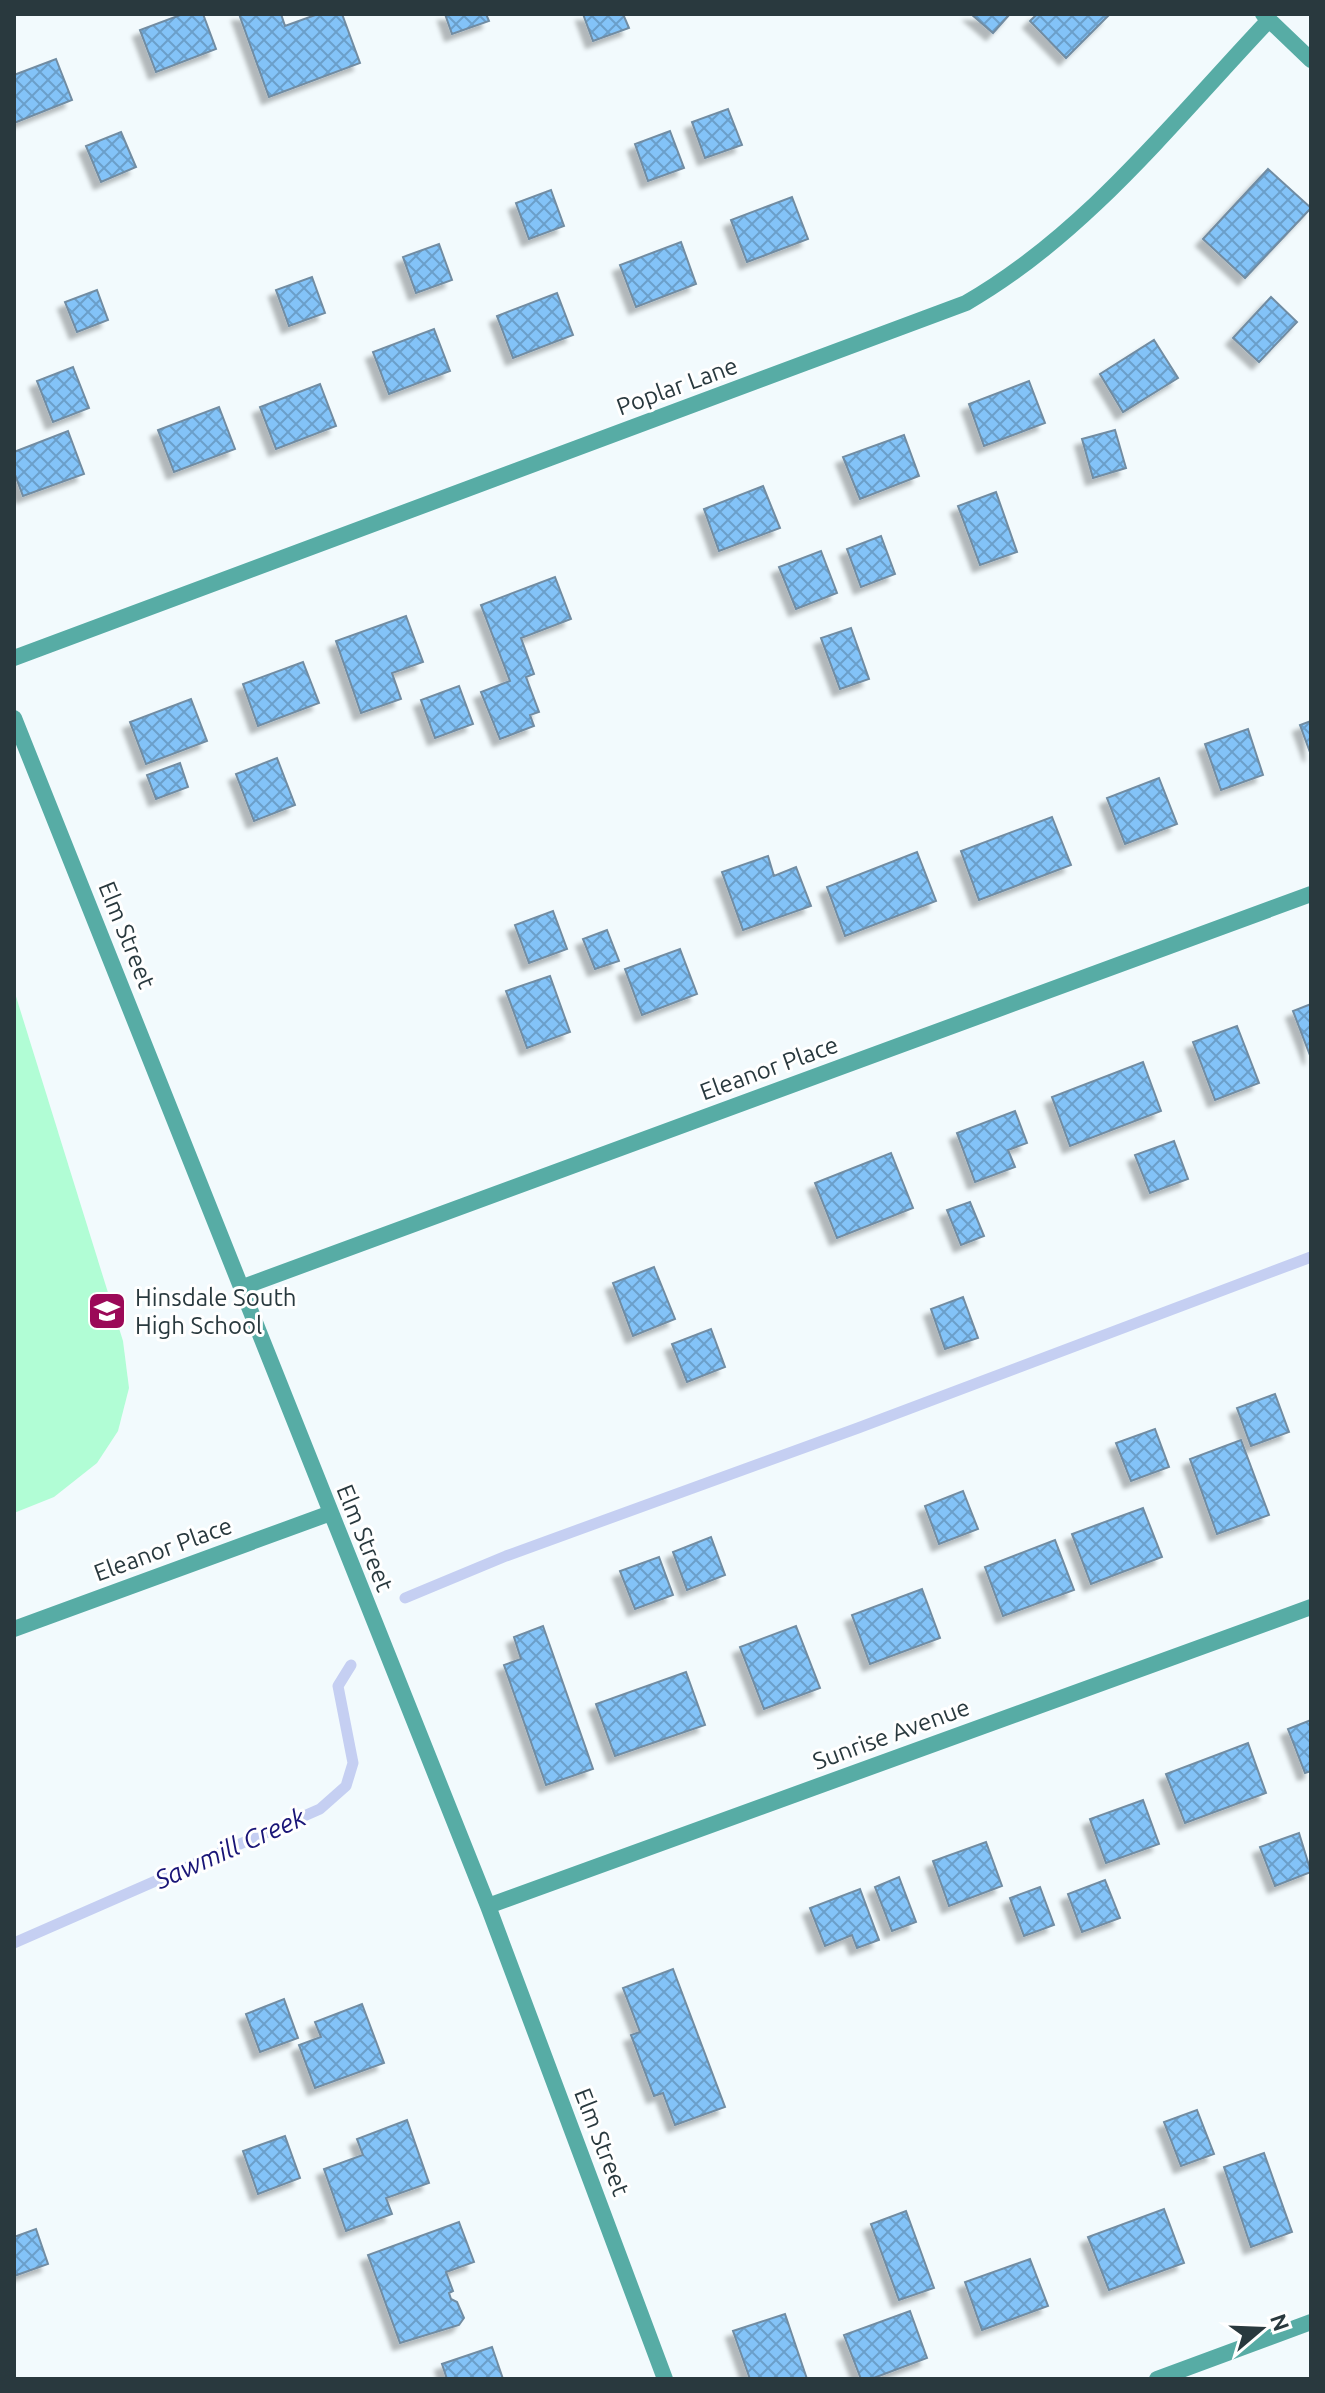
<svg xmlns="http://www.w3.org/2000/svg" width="1325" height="2393" viewBox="0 0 1325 2393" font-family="Ubuntu,sans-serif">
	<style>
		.pitch { fill: #b1fdd5 }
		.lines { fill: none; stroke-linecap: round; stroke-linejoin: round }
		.stream { stroke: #c5cff2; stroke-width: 11 }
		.building { fill: url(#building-cross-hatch); stroke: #718ca2; stroke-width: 2; filter: url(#shadow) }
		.street { stroke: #57aca5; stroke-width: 16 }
		.labels { text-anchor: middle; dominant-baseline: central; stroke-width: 6; stroke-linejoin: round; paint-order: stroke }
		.street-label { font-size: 24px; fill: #29393e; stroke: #fff }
		.poi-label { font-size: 24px; fill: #29393e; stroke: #fff; text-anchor: start }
		.water-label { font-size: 26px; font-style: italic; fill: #191577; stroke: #fff }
	</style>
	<defs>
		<pattern id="building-cross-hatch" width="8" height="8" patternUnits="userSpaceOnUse" patternTransform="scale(2)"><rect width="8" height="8" fill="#83c3f8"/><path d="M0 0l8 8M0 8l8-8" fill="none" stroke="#6b9fca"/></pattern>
		<filter id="shadow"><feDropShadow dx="-7" dy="7" stdDeviation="2" flood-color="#0004"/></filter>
	</defs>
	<rect width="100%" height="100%" fill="#f2fafd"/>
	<path class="pitch" d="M14 990 123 1341 129 1388 118 1431 97 1463 54 1497 14 1513Z"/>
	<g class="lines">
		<path class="stream" d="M405 1598 506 1556 858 1428 1311 1257
			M14 1943 320 1809 346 1786 353 1763 338 1686 351 1665"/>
	</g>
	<path class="building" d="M183 14H203L216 49 156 72 140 30Z
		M239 14H281L285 26 318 14H342L360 63 269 97Z
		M445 14H486L489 21 452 34Z
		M583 14H623L629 28 593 41Z
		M971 14H1010L993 33Z
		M1037 14H1106L1108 16 1066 58 1030 21Z
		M56 59 72 100 14 123V75Z
		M728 109 742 145 705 158 692 122Z
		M670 131 684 168 648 181 635 144Z
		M121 132 136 167 101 182 86 146Z
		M1268 169 1311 208 1245 278 1203 239Z
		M551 190 564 226 529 239 516 203Z
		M792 197 808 239 747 262 731 220Z
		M681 242 696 284 636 307 620 265Z
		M439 244 452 280 416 293 403 257Z
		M312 277 325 313 289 326 276 290Z
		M97 290 108 320 77 332 65 302Z
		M557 293 573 335 513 358 497 316Z
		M1271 297 1297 322 1259 362 1233 338Z
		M434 329 450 371 389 394 373 352Z
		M1154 340 1178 378 1123 412 1100 374Z
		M73 367 89 408 53 422 37 381Z
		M1029 381 1045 423 984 446 969 404Z
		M320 384 336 426 276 449 260 407Z
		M219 407 235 449 174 472 158 430Z
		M1115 430 1126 468 1093 478 1082 439Z
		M68 431 84 474 23 496 14 472V452Z
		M904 435 919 476 860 499 843 457Z
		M763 486 780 528 719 551 704 509Z
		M996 492 1017 552 980 565 958 506Z
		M881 536 895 574 861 587 847 549Z
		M821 551 837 593 796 609 779 567Z
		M555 577 571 619 521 638 534 674 526 677 539 712 530 715 534 726 500 739 481 692 510 681 481 605Z
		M406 616 423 662 392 673 401 699 361 713 336 641Z
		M851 628 869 679 840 689 821 638Z
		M303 662 319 703 258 726 243 684Z
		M459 686 473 724 435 738 421 700Z
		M191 699 207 741 146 764 130 722Z
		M1311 721V755L1300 725Z
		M1248 729 1263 775 1221 790 1205 744Z
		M277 758 295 805 254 821 236 774Z
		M180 763 188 787 156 799 147 775Z
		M1159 778 1177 824 1125 844 1107 798Z
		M1052 817 1071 865 979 900 961 851Z
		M917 852 936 901 845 936 827 887Z
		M768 856 774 876 796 867 811 906 743 930 722 872Z
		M553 911 567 949 529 963 515 925Z
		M607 930 619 961 595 969 583 939Z
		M680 949 697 994 642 1015 625 969Z
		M550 976 570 1032 527 1048 506 991Z
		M1311 1004V1058L1293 1011Z
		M1237 1026 1259 1083 1215 1100 1193 1042Z
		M1143 1062 1161 1111 1070 1146 1052 1097Z
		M1015 1111 1027 1143 1008 1150 1015 1167 975 1182 957 1133Z
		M1174 1141 1188 1179 1150 1193 1135 1155Z
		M891 1153 913 1208 837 1238 815 1183Z
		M970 1202 984 1236 961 1245 947 1210Z
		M654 1267 675 1319 633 1336 613 1283Z
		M963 1297 978 1338 945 1349 931 1309Z
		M711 1329 725 1367 687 1382 672 1344Z
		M1275 1394 1289 1432 1251 1446 1237 1408Z
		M1155 1429 1169 1467 1131 1481 1116 1443Z
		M1241 1440 1269 1515 1217 1534 1190 1459Z
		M963 1491 978 1529 939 1544 925 1506Z
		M1143 1508 1162 1557 1091 1584 1072 1534Z
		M711 1537 725 1575 687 1590 673 1552Z
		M1055 1540 1074 1590 1003 1616 985 1567Z
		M659 1557 673 1595 635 1609 620 1571Z
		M922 1589 940 1638 870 1664 852 1615Z
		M543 1626 593 1769 546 1785 504 1665 521 1659 514 1637Z
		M796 1626 820 1688 764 1709 740 1647Z
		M686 1672 705 1725 615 1756 596 1704Z
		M1311 1720V1771L1305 1773 1288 1729Z
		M1248 1743 1266 1793 1185 1823 1166 1774Z
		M1143 1800 1159 1844 1106 1863 1090 1819Z
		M1299 1833 1311 1872 1275 1886 1260 1847Z
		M986 1842 1002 1886 949 1906 933 1861Z
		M899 1877 916 1922 892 1931 875 1887Z
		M1105 1880 1120 1918 1082 1932 1068 1894Z
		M1040 1887 1054 1925 1024 1936 1010 1898Z
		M860 1889 879 1940 857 1948 852 1935 825 1946 810 1908Z
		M673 1969 725 2107 675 2125 663 2093 654 2096 631 2035 640 2032 623 1988Z
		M284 1999 298 2038 260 2052 246 2014Z
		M362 2004 384 2063 315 2088 299 2045 321 2037 315 2022Z
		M1197 2110 1214 2154 1181 2166 1164 2122Z
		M407 2120 429 2183 386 2198 392 2214 346 2231 324 2169 363 2155 357 2139Z
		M285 2136 300 2178 258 2194 243 2151Z
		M1264 2153 1292 2232 1251 2247 1224 2167Z
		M1164 2209 1184 2263 1109 2290 1088 2237Z
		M906 2211 934 2288 899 2300 871 2224Z
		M459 2222 474 2262 446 2272 453 2291 449 2293 451 2299 457 2302 464 2318 459 2325 400 2343 368 2255Z
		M36 2229 48 2264 14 2276V2237Z
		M1030 2259 1048 2306 982 2330 965 2282Z
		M910 2311 927 2358 871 2379H861L844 2335Z
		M785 2314 807 2379H750L733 2331Z
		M492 2347 503 2379H447L442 2364Z"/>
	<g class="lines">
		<path class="street" d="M1263 14 1311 60
			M14 658 966 303C1086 234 1175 119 1269 20
			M14 718 488 1906 665 2379
			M243 1287 1311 894
			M14 1629 328 1514
			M488 1906 1311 1607
			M1157 2379 1311 2322"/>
	</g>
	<defs>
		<symbol id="school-square" viewBox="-11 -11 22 22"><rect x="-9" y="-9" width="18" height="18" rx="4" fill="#9b0958" stroke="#fff"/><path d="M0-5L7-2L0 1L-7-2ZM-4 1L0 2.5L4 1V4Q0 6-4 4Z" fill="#fff"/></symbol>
	</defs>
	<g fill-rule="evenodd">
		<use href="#school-square" x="85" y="1289" width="44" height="44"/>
	</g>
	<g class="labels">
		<g class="street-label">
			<text transform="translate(677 386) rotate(-20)">Poplar Lane</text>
			<text transform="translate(127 935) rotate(68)">Elm Street</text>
			<text transform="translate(769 1068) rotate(-20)">Eleanor Place</text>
			<text transform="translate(365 1538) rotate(68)">Elm Street</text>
			<text transform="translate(163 1549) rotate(-20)">Eleanor Place</text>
			<text transform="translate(891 1734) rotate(-20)">Sunrise Avenue</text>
			<text transform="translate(602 2142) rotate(69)">Elm Street</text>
		</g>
		<g class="poi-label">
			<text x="135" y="1297">Hinsdale South<tspan x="135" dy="28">High School</tspan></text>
		</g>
		<g class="water-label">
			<text transform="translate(230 1848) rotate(-24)">Sawmill Creek</text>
		</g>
	</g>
	<rect width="1325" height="2393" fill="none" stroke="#29393e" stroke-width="32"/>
	<g transform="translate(1261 2329) rotate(71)" stroke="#ffffff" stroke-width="6" paint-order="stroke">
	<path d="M0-6L14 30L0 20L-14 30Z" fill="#29393e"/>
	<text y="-12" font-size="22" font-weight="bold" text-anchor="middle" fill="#29393e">N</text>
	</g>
</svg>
